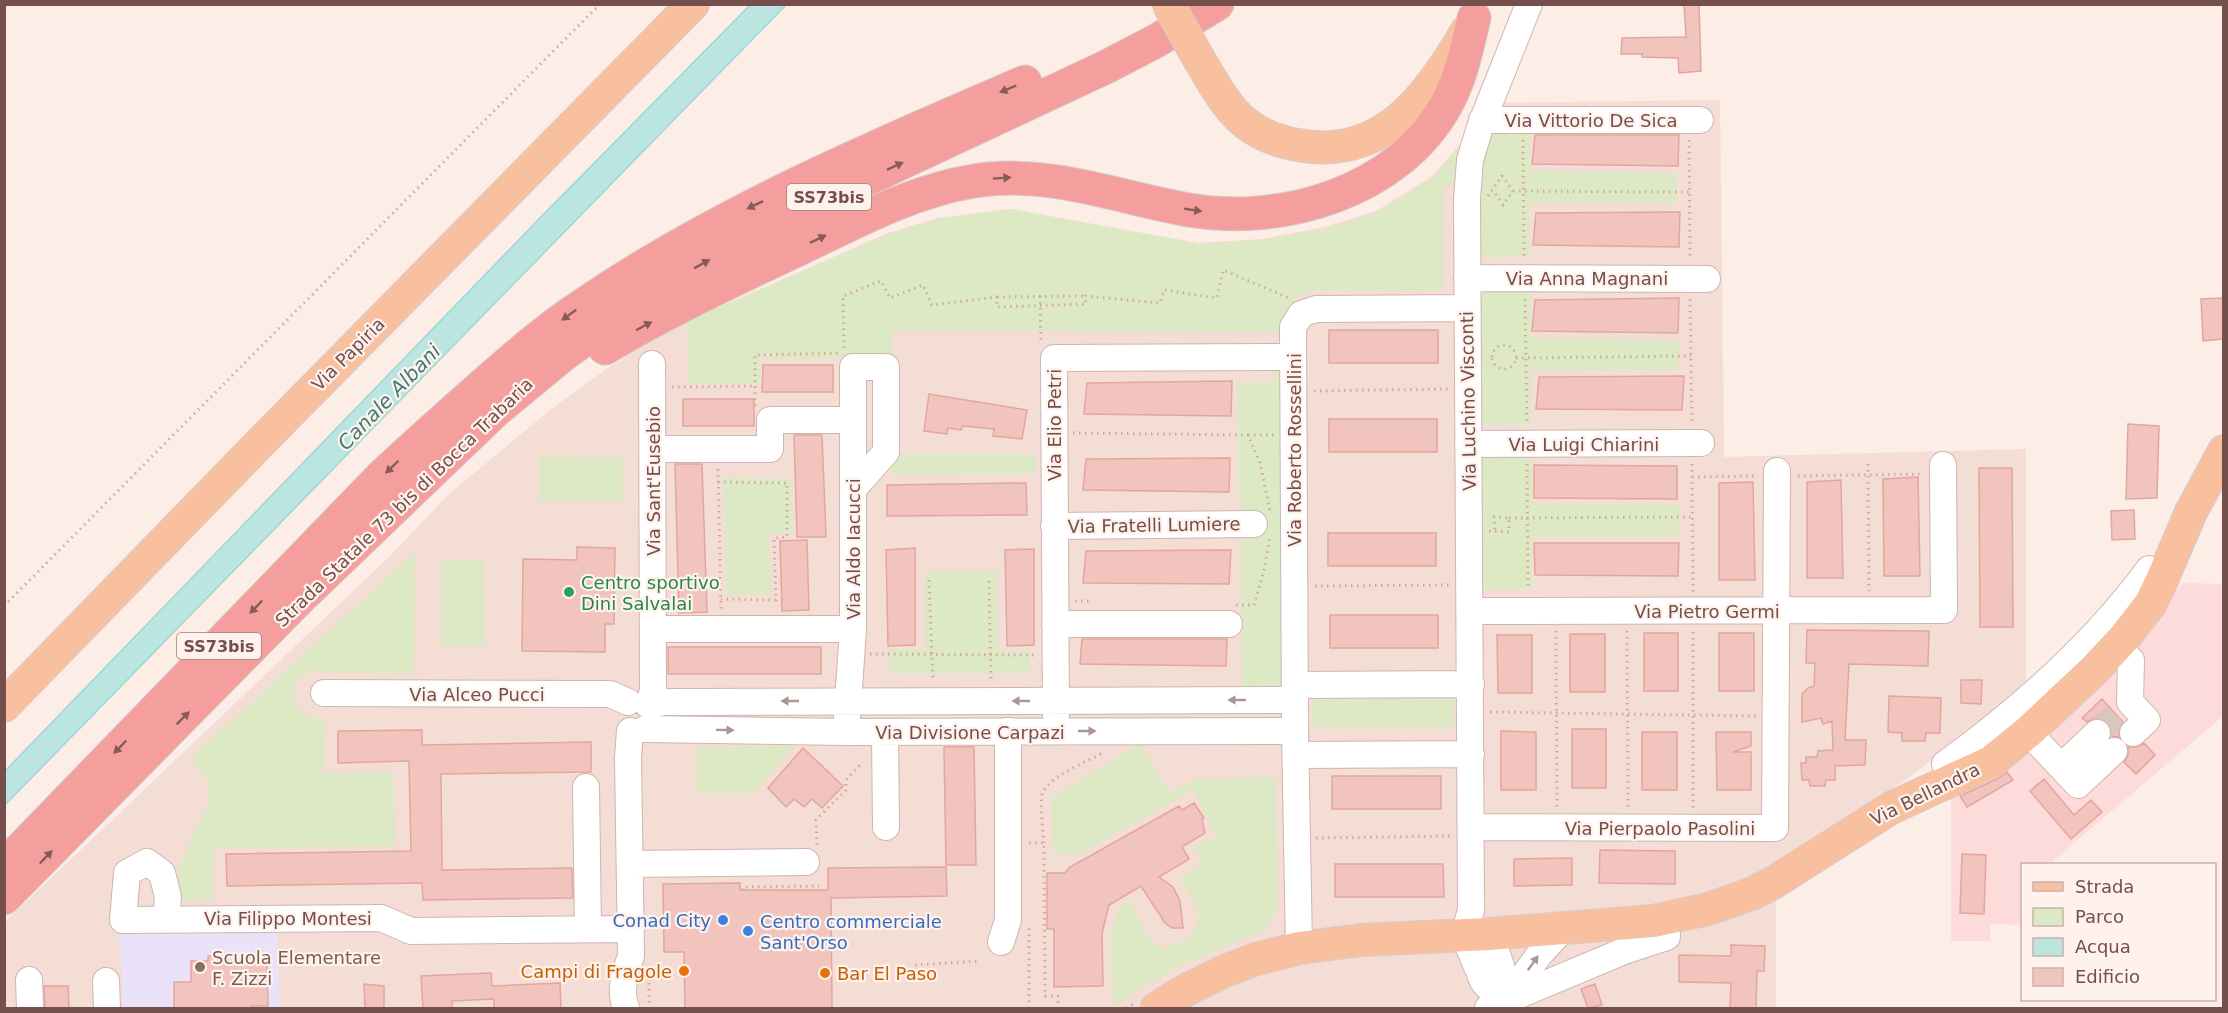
<svg xmlns="http://www.w3.org/2000/svg" width="2228" height="1013" viewBox="0 0 2228 1013" font-family="'DejaVu Sans',sans-serif">
	<style>
		.residential { fill: #f3ddd4 }
		.commercial { fill: #fcdbda }
		.education { fill: #eae2f8 }
		.green { fill: #dde9c4 }
		.water { fill: #bae5e0; stroke: #a1d7d1; stroke-width: 1.5 }
		.building { fill: #f1c4be; stroke: #e3a69e; stroke-width: 1.5 }
		.lines { fill: none; stroke-linecap: round; stroke-linejoin: round }
		.minor-tunnel { stroke: #dac6bf; stroke-width: 26; stroke-dasharray: 26 13; stroke-linecap: butt }
		.minor-casing { stroke: #cfb5af; stroke-width: 28 }
		.major-casing { stroke: #d6cac9; stroke-width: 34 }
		.highway-casing { stroke: #d6cac9; stroke-width: 35 }
		.path { stroke: #d6a7a1; stroke-width: 3; stroke-dasharray: 1.5 4.5; stroke-linecap: butt }
		.minor { stroke: #fff; stroke-width: 26 }
		.major { stroke: #f9c0a0; stroke-width: 32 }
		.highway { stroke: #f59e9e; stroke-width: 33 }
		.major-bridge-casing { stroke: #d6cac9; stroke-width: 34; stroke-linecap: butt }
		.major-bridge { stroke: #f9c0a0; stroke-width: 32 }
		.oneway { fill: #885b57 }
		.oneway2 { fill: #ac9593 }
		.leisure-dot { fill: #2e9e5b; stroke: #fff2ec; stroke-width: 2 }
		.shop-dot { fill: #3f7fe0; stroke: #fff2ec; stroke-width: 2 }
		.education-dot { fill: #8d6e63; stroke: #fff2ec; stroke-width: 2 }
		.food-dot { fill: #e8710a; stroke: #fff2ec; stroke-width: 2 }
		.labels { text-anchor: middle; dominant-baseline: central; stroke-width: 4.5; stroke-linejoin: round; paint-order: stroke }
		.shield { fill: #fff2ec; stroke: #9e807b; stroke-width: 1.5 }
		.shield-label { font-size: 16px; font-weight: bold; fill: #754f4b }
		.street-label { font-size: 18px; fill: #754f4b; stroke: #fff2ec }
		.leisure-label { font-size: 18px; fill: #27864d; stroke: #fff2ec; text-anchor: start }
		.shop-label { font-size: 18px; fill: #366cbe; stroke: #fff2ec; text-anchor: end }
		.education-label { font-size: 18px; fill: #785e54; stroke: #fff2ec; text-anchor: start }
		.food-label { font-size: 18px; fill: #c56008; stroke: #fff2ec; text-anchor: end }
		.water-label { font-size: 20px; font-style: italic; fill: #3f7973; stroke: #fff2ec }
	</style>
	<rect width="100%" height="100%" fill="#fcede6"/>
	<path class="residential" d="M1720 100 1724 457 2026 449V689L1905 780 1797 850 1776 899V1008H5V922L390 556 449 494 550 410 612 365 687 321 888 233 937 218 1010 209 1199 243 1262 239 1324 227 1376 211 1431 177 1462 142 1486 103Z"/>
	<path class="commercial" d="M2183 583 2223 584V716L2053 861V864H2022V925L1990 924V941H1951V789L2132 640Z"/>
	<path class="education" d="M119 924 277 925 280 1008H123Z"/>
	<path class="green" d="M1491 123H1530L1531 171 1677 173V203H1530V257H1481L1480 156Z
		M1463 143 1456 185 1443 187 1444 290 1309 291C1289 299 1284 311 1285 332L892 331 893 357 760 359V383L689 384 687 321 889 234 938 219 1010 209 1199 244 1262 240 1324 229 1376 213 1432 178Z
		M1481 289H1531L1532 338 1679 340 1678 370 1531 371V424H1482Z
		M1276 370 1280 373 1282 682 1275 686H1242L1237 383 1274 382Z
		M890 454H1035V474L891 475Z
		M1531 454 1533 504 1679 505V536H1532V589H1482L1481 455Z
		M539 456 623 457V501L539 500Z
		M723 477 791 479 793 533H769L772 595H726Z
		M415 552 414 673H335L313 669 296 682 294 703 306 716 326 720 323 773 393 772 396 846 214 848 213 901 179 900 178 868 209 804 207 778 191 758Z
		M441 560H483L484 646H441Z
		M925 571H997L998 651H1030V673L889 674V649H925Z
		M1318 695H1450L1454 700V725L1447 728H1317L1313 725V698Z
		M1141 743 1169 793 1196 779 1276 777 1278 911 1262 931 1181 965 1144 986 1113 1008 1110 934 1119 908 1129 900 1148 936 1163 949 1193 936 1199 913 1180 877 1204 864 1195 848 1217 836 1193 790 1079 854H1054L1051 798Z
		M795 746 753 793H696V747Z"/>
	<path class="water" d="M750 5H786L5 805V771L537 221Z"/>
	<path class="building" d="M1684 4H1699L1701 71 1679 73 1678 58 1642 57V54H1621L1622 38 1686 37Z
		M1535 135H1679L1678 166 1532 164Z
		M1680 212 1679 247 1533 245 1536 213Z
		M1679 298 1678 333 1532 331 1535 300Z
		M2223 298V339L2203 341 2201 299Z
		M1329 330H1438V363H1329Z
		M763 365H833V392H762Z
		M1684 376 1682 410 1536 409 1539 377Z
		M1232 381 1231 416 1084 414 1087 383Z
		M929 394 1027 410 1022 439 993 436 994 429 963 426 961 430 948 428 947 434 924 431Z
		M683 399H754V426H683Z
		M1329 419H1437V452H1329Z
		M2128 424 2159 426 2157 498 2126 499Z
		M794 435H822L826 537H797Z
		M1230 458 1229 492 1083 490 1086 459Z
		M675 464H702L707 612 679 613Z
		M1534 465 1677 466V499L1534 498Z
		M1979 468H2012L2013 627H1980Z
		M1918 477 1920 576H1884L1883 479Z
		M1841 480 1843 578H1807V482Z
		M1753 482 1755 580H1719V483Z
		M1026 483 1027 515 887 516V485Z
		M2134 510 2135 539 2112 540 2111 511Z
		M1328 533H1436V566H1328Z
		M807 540 809 610 782 611 780 541Z
		M1534 543H1679L1678 576 1535 575Z
		M577 547 615 548 614 624H605V652L522 651 523 559 577 560Z
		M915 548V645L888 646 886 550Z
		M1034 549V645L1007 646 1005 550Z
		M1231 550 1229 584 1083 583 1086 551Z
		M1330 615H1438V648H1330Z
		M1807 630 1929 631 1928 666 1849 664 1845 740H1866L1865 765 1835 766V780H1826L1825 786H1810L1809 780H1802L1801 763H1806V757H1817L1818 751 1833 750 1832 721 1823 724 1821 718 1802 722V694L1808 688 1814 686 1815 663H1806Z
		M1644 633H1678V691H1644Z
		M1719 633H1754V691H1719Z
		M1570 634H1605V692H1570Z
		M1497 635H1532V693H1498Z
		M1082 639H1227L1226 666 1080 664Z
		M668 647H821V674H668Z
		M1961 680H1982L1981 704 1961 703Z
		M1889 696 1941 698 1940 733H1926L1925 741H1902V733L1888 732Z
		M2102 699 2123 722 2119 729V737L2111 736V729L2108 723 2102 719 2094 718 2087 722 2082 718Z
		M1572 729H1606V788H1572Z
		M422 730V745L591 742V772L441 774 442 870 572 868 573 898 423 900 422 883 227 886 226 854 411 851 409 761 338 763V731Z
		M1501 731 1536 732V790H1501Z
		M1642 732H1677V790H1642Z
		M1716 732H1751V746L1733 752H1751V790H1717Z
		M2144 743 2155 755 2136 774 2124 762 2128 755V747H2137Z
		M944 747H974L976 865H946Z
		M803 748 843 786 822 808 812 799 804 807 794 799 786 807 768 788Z
		M2007 772 2013 780 1967 807 1960 796 1999 778Z
		M1332 776H1441V809H1332Z
		M2044 779 2074 815 2091 800 2102 812 2071 839 2030 791Z
		M1194 803 1204 818 1202 819 1205 833 1182 847 1189 859 1159 877 1173 887 1180 901 1183 928H1172L1165 923 1141 886 1109 905 1102 933 1103 986 1054 987V929H1047V873H1065L1070 867 1179 806 1182 810Z
		M1600 850 1675 851V884L1599 883Z
		M1962 854 1986 855 1984 914 1960 913Z
		M1572 858V885L1514 886V859Z
		M1335 864H1443L1444 897H1335Z
		M946 867 947 896 831 898 832 1008H685L684 952H664L663 884 740 883V890H828V868Z
		M1731 945 1765 946 1764 971H1757L1756 1008H1730L1731 983 1679 982V955L1731 956Z
		M208 956H228V961H267L268 1006H251V1008H174V982H191V961H208Z
		M491 973 492 986 560 983 561 1008H494V999L452 1001V1008H423L421 976Z
		M364 984 384 986V1008H365Z
		M1595 984 1602 1005 1588 1008 1581 989Z
		M44 986H68L69 1008H45Z"/>
	<g class="lines">
		<path class="minor-tunnel" d="M2097 733 2117 714"/>
		<defs>
			<path id="minor" d="M1482 120H1700
				M1467 278 1707 279
				M1468 444 1701 443
				M653 449H770V420H853
				M1054 526 1254 524
				M1470 611 1944 610 1943 465
				M1055 624H1229
				M653 629H853
				M2116 647 2131 660 2130 702 2147 720 2133 733
				M1295 685 1471 684
				M324 693 610 694 628 702
				M648 705 665 702 1295 700
				M648 705 653 691 652 364
				M847 717 853 629V367H886V452L853 489
				M1056 719 1054 358 1293 357
				M645 729 848 732 1295 731
				M885 732 886 827
				M2028 732 2078 785 2114 751
				M1296 755 1471 754
				M1945 764C2021 709 2093 645 2149 569
				M2061 767 2097 733
				M586 787 588 929
				M1471 827 1775 828 1777 471
				M630 864 806 862
				M166 919 168 897 162 873 147 862 127 873 123 920 381 918 411 931 631 929
				M1489 934C1501 963 1506 976 1506 1008
				M1001 942 1008 920V731
				M1299 948 1295 731 1293 327 1301 314 1316 309 1467 308
				M1482 951C1474 979 1484 986 1506 1000
				M1477 967 1464 935 1471 910 1467 199 1470 160 1480 127 1529 4
				M29 980 30 1008
				M106 981 107 1008
				M1506 1000 1539 955 1563 929
				M626 1008C619 992 625 972 631 956L628 758 630 731
				M1488 1008 1624 951 1667 937 1666 919"/>
			<path id="major" d="M1199 59C1210 77 1220 97 1234 112 1251 131 1274 141 1298 145 1382 161 1429 96 1466 32
				M4 706 261 442 693 4
				M1157 1008 1186 990 1225 971 1256 959 1299 948 1361 940 1489 934 1653 921 1708 909 1751 894 1773 883 1891 808 1991 762 2028 732 2093 671 2124 638 2151 603 2162 580 2191 512 2224 451"/>
			<path id="highway" d="M605 348C667 311 733 280 799 249 855 222 912 191 974 181 1048 169 1116 197 1189 210 1282 226 1398 192 1446 105 1461 79 1467 47 1474 18
				M4 866 383 475C416 444 450 414 484 384 516 356 548 328 583 305 720 212 874 147 1025 82
				M4 898 303 595 495 411 564 354 642 299 749 238 854 185 1106 67 1156 41 1217 4"/>
		</defs>
		<use href="#minor" class="minor-casing"/>
		<use href="#major" class="major-casing"/>
		<use href="#highway" class="highway-casing"/>
		<path class="path" d="M1523 140 1524 260
			M1689 140 1690 259
			M1513 191 1689 192
			M1488 196 1502 176 1513 191 1503 205 1493 190
			M1040 296 1041 342
			M997 297 1085 296
			M1525 299 1527 424
			M1690 299 1692 424
			M1492 357a12 12 0 1 1 24 0a12 12 0 1 1-24 0Z
			M844 348 843 296 881 281 890 298 923 285 932 305 997 297V307L1086 304 1085 296 1160 303 1164 290 1217 298 1223 270 1289 298
			M1516 358 1691 356
			M672 387 755 386
			M1314 391 1448 389
			M755 406V355L839 353
			M1073 433 1248 435 1260 463 1270 511
			M1248 435H1274
			M1527 464 1528 589
			M1692 464 1693 592
			M1868 464 1869 591
			M718 469 721 609
			M1798 476 1924 474
			M1692 477 1756 476
			M718 482 787 483V537L774 538 776 600 721 599
			M1509 518 1692 517
			M1489 531 1509 532V518L1494 517 1495 531
			M929 580 933 681
			M989 581 991 681
			M1315 586 1450 585
			M1075 601H1089
			M1236 605H1254L1263 574 1270 538
			M4 606 600 4
			M1556 631 1557 807
			M1627 631 1628 807
			M1693 632V808
			M870 654 1034 655
			M1490 712 1757 716
			M1316 838 1451 836
			M1029 843H1044L1045 996H1058V1008
			M1044 843C1043 828 1040 810 1042 795 1045 778 1088 761 1103 753
			M817 845 816 820 846 790V780L861 764
			M743 890V887L819 886
			M915 965 979 961
			M649 971V1008
			M1029 1008V925
			M1126 1008 1135 1003"/>
		<use href="#minor" class="minor"/>
		<use href="#major" class="major"/>
		<use href="#highway" class="highway"/>
		<defs>
			<path id="major-bridge" d="M1168 4 1199 59"/>
		</defs>
		<use href="#major-bridge" class="major-bridge-casing"/>
		<use href="#major-bridge" class="major-bridge"/>
	</g>
	<defs><path id="oneway-solid" d="M-6-.8H1V-3.2L6.5 0L1 3.2V.8H-6Z" transform="scale(1.5)"/></defs>
	<g class="oneway">
		<use href="#oneway-solid" transform="translate(1008 89) rotate(157)"/>
		<use href="#oneway-solid" transform="translate(895 166) rotate(-25)"/>
		<use href="#oneway-solid" transform="translate(1002 178) rotate(-4)"/>
		<use href="#oneway-solid" transform="translate(755 205) rotate(154)"/>
		<use href="#oneway-solid" transform="translate(1193 210) rotate(9)"/>
		<use href="#oneway-solid" transform="translate(818 239) rotate(-26)"/>
		<use href="#oneway-solid" transform="translate(702 264) rotate(-29)"/>
		<use href="#oneway-solid" transform="translate(569 315) rotate(144)"/>
		<use href="#oneway-solid" transform="translate(644 326) rotate(-28)"/>
		<use href="#oneway-solid" transform="translate(392 467) rotate(136)"/>
		<use href="#oneway-solid" transform="translate(256 607) rotate(134)"/>
		<use href="#oneway-solid" transform="translate(183 718) rotate(-45)"/>
		<use href="#oneway-solid" transform="translate(120 747) rotate(134)"/>
		<use href="#oneway-solid" transform="translate(46 857) rotate(-46)"/>
	</g>
	<g class="oneway2">
		<use href="#oneway-solid" transform="translate(1237 700) rotate(180)"/>
		<use href="#oneway-solid" transform="translate(790 701) rotate(180)"/>
		<use href="#oneway-solid" transform="translate(1021 701) rotate(180)"/>
		<use href="#oneway-solid" transform="translate(725 730) rotate(1)"/>
		<use href="#oneway-solid" transform="translate(1087 731)"/>
		<use href="#oneway-solid" transform="translate(1533 963) rotate(-55)"/>
	</g>
	<circle class="leisure-dot" cx="569" cy="592" r="6"/>
	<g class="shop-dot">
		<circle cx="723" cy="920" r="6"/>
		<circle cx="748" cy="931" r="6"/>
	</g>
	<circle class="education-dot" cx="200" cy="967" r="6"/>
	<g class="food-dot">
		<circle cx="684" cy="971" r="6"/>
		<circle cx="825" cy="973" r="6"/>
	</g>
	<g class="labels">
		<g class="shield">
			<rect x="787" y="184" width="84" height="26" rx="4.5"/>
			<rect x="177" y="633" width="84" height="26" rx="4.5"/>
		</g>
		<g class="shield-label">
			<text x="829" y="197">SS73bis</text>
			<text x="219" y="646">SS73bis</text>
		</g>
		<g class="street-label">
			<text x="1591" y="120">Via Vittorio De Sica</text>
			<text x="1587" y="278">Via Anna Magnani</text>
			<text transform="translate(348 354) rotate(-45)">Via Papiria</text>
			<text transform="translate(1468 401) rotate(-91)">Via Luchino Visconti</text>
			<text transform="translate(1054 425) rotate(-90)">Via Elio Petri</text>
			<text x="1584" y="444">Via Luigi Chiarini</text>
			<text transform="translate(1294 450) rotate(-90)">Via Roberto Rossellini</text>
			<text transform="translate(653 481) rotate(-90)">Via Sant'Eusebio</text>
			<text transform="translate(404 502) rotate(-44)">Strada Statale 73 bis di Bocca Trabaria</text>
			<text transform="translate(1154 525) rotate(-1)">Via Fratelli Lumiere</text>
			<text transform="translate(853 549) rotate(-90)">Via Aldo Iacucci</text>
			<text x="1707" y="611">Via Pietro Germi</text>
			<text x="477" y="694">Via Alceo Pucci</text>
			<text x="970" y="732">Via Divisione Carpazi</text>
			<text transform="translate(1925 794) rotate(-26)">Via Bellandra</text>
			<text x="1660" y="828">Via Pierpaolo Pasolini</text>
			<text x="288" y="918">Via Filippo Montesi</text>
		</g>
		<g class="leisure-label">
			<text x="581" y="582">Centro sportivo<tspan x="581" dy="21">Dini Salvalai</tspan></text>
		</g>
		<g class="shop-label">
			<text x="711" y="920">Conad City</text>
			<text x="760" y="921" text-anchor="start">Centro commerciale<tspan x="760" dy="21">Sant'Orso</tspan></text>
		</g>
		<g class="education-label">
			<text x="212" y="957">Scuola Elementare<tspan x="212" dy="21">F. Zizzi</tspan></text>
		</g>
		<g class="food-label">
			<text x="672" y="971">Campi di Fragole</text>
			<text x="837" y="973" text-anchor="start">Bar El Paso</text>
		</g>
		<g class="water-label">
			<text transform="translate(389 397) rotate(-46)">Canale Albani</text>
		</g>
	</g>
	<rect width="2228" height="1013" fill="none" stroke="#754f4b" stroke-width="12"/>
	<rect x="2021" y="863" width="195" height="138" fill="#fff2ec" stroke="#c8b1ac" stroke-width="1.5"/>
	<rect x="2033" y="882" width="30" height="9" fill="#f9c0a0" stroke="#c8b1ac" stroke-width="1.5"/>
	<text x="2075" y="893" font-size="18" fill="#754f4b">Strada</text>
	<rect x="2033" y="908" width="30" height="18" fill="#dde9c4" stroke="#c8b1ac" stroke-width="1.5"/>
	<text x="2075" y="923" font-size="18" fill="#754f4b">Parco</text>
	<rect x="2033" y="938" width="30" height="18" fill="#bae5e0" stroke="#c8b1ac" stroke-width="1.5"/>
	<text x="2075" y="953" font-size="18" fill="#754f4b">Acqua</text>
	<rect x="2033" y="968" width="30" height="18" fill="#f1c4be" stroke="#c8b1ac" stroke-width="1.5"/>
	<text x="2075" y="983" font-size="18" fill="#754f4b">Edificio</text>
</svg>
